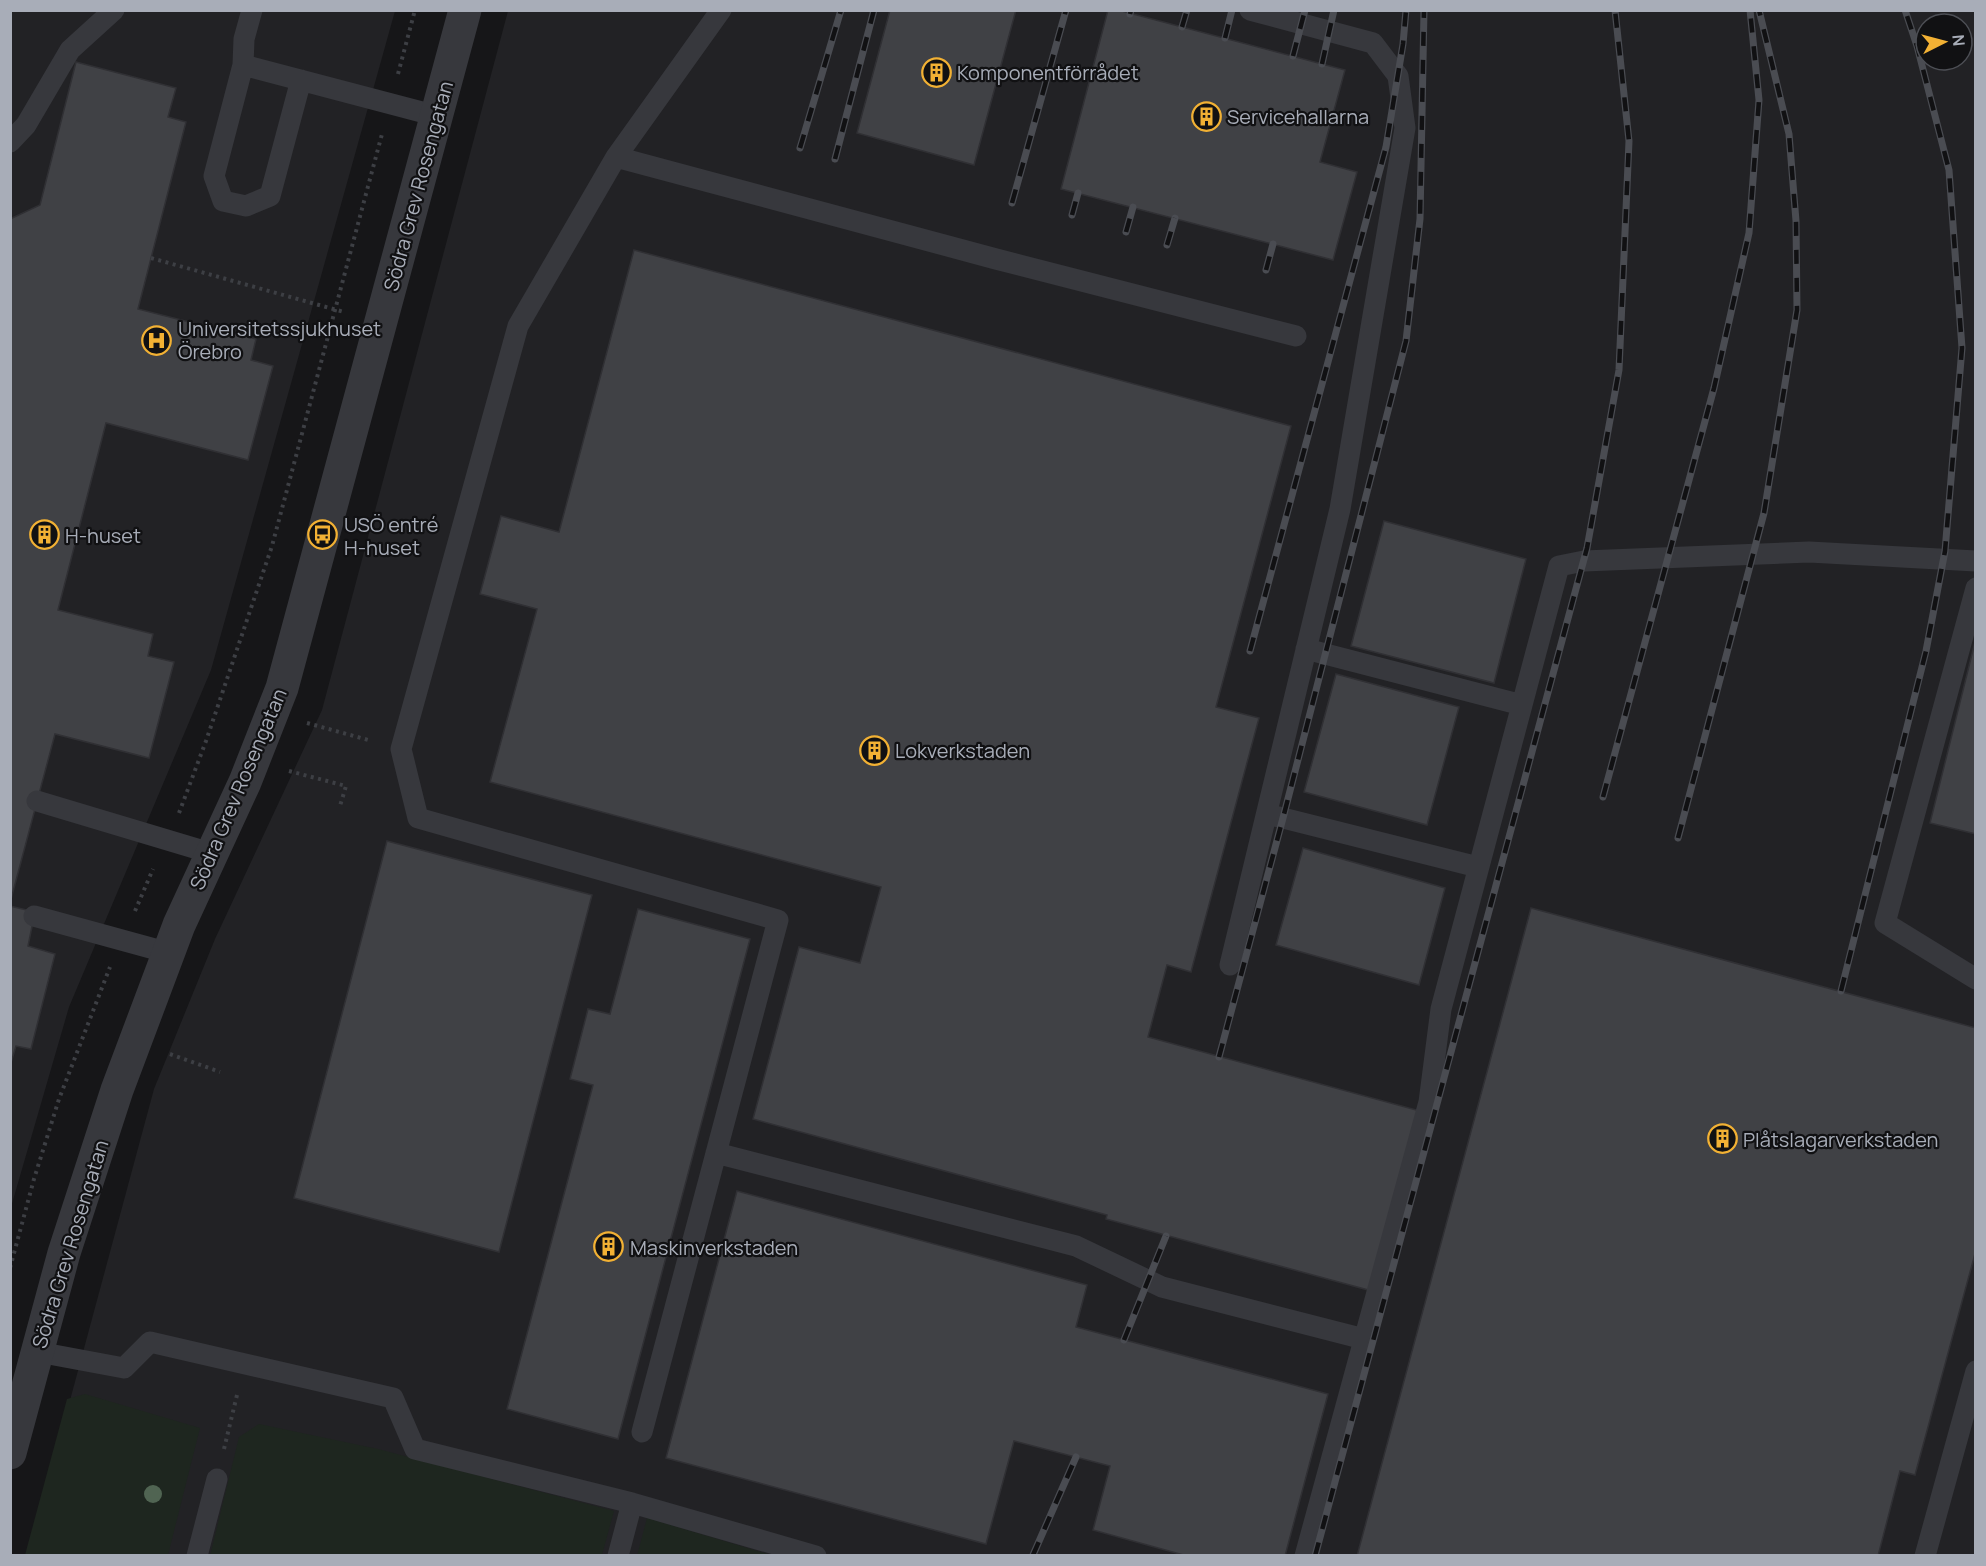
<svg xmlns="http://www.w3.org/2000/svg" width="1986" height="1566" viewBox="0 0 1986 1566" font-family="Manrope,sans-serif">
	<style>
		.built { fill: #222225; fill-rule: evenodd }
		.green { fill: #1e261f }
		.building { fill: #404145; stroke: #303034; stroke-width: 1.5 }
		.lines { fill: none; stroke-linecap: round; stroke-linejoin: round }
		.path { stroke: #3d3f44; stroke-width: 4; stroke-dasharray: 3 4.5; stroke-linecap: butt }
		.lane { stroke: #37383d; stroke-width: 21 }
		.street { stroke: #37383d; stroke-width: 33 }
		.rail-casing { stroke: #4a4c52; stroke-width: 7 }
		.rail { stroke: #111113; stroke-width: 4.5; stroke-dasharray: 14; stroke-linecap: butt }
		.tree { fill: #506452 }
		.labels { text-anchor: middle; dominant-baseline: central; stroke-width: 4.5; stroke-linejoin: round; paint-order: stroke }
		.poi-label { font-size: 20px; fill: #a8adb8; stroke: #111113; text-anchor: start }
		.street-label { font-size: 20px; fill: #a8adb8; stroke: #111113 }
	</style>
	<rect width="100%" height="100%" fill="#161618"/>
	<path class="built" d="M11 11H395L211 670 69 1007 11 1207Z
		M508 11H1975V1555L28 1556 154 1089 215 939 322 710ZM1926 24H1962V60H1926Z"/>
	<path class="green" d="M85 1394 200 1428 168 1555H25L67 1399Z
		M259 1424 378 1449 614 1511 602 1555 210 1556 239 1437Z
		M647 1518 771 1555 637 1556Z"/>
	<path class="building" d="M890 10H1016L974 165 857 133Z
		M1108 10H1118L1345 70 1320 162 1357 172 1333 260 1061 189Z
		M76 62 176 88 168 117 186 122 138 309 256 339 251 360 273 366 248 460 106 423 58 610 153 634 148 656 174 662 149 758 55 734 10 903V219L40 205Z
		M634 250 1291 426 1216 707 1259 718 1191 972 1167 965 1148 1037 1420 1111 1372 1291 1106 1219 1107 1215 753 1119 799 947 860 963 881 887 490 782 537 609 480 594 501 516 559 532Z
		M1384 521 1526 559 1494 683 1351 646Z
		M1976 638V834L1930 823Z
		M1336 674 1459 707 1427 825 1304 792Z
		M387 841 592 895 499 1252 294 1198Z
		M1303 848 1445 888 1419 985 1276 945Z
		M10 906 35 912 28 946 55 954 31 1049 16 1046 10 1066Z
		M1531 908 1976 1028V1250L1915 1475 1900 1471 1878 1556H1357Z
		M638 909 750 939 618 1439 507 1409 593 1085 570 1079 588 1009 610 1014Z
		M737 1191 1087 1285 1076 1327 1328 1394 1285 1556H1187L1093 1530 1110 1466 1014 1441 986 1544 666 1458Z"/>
	<g class="lines">
		<path class="path" d="M398 74 415 10
			M151 258 344 312
			M307 723 372 741
			M289 771 346 786 340 806
			M179 813 206 741 272 546 382 134
			M135 911 153 869
			M170 1054 220 1072
			M10 1268 34 1179 59 1099 110 967
			M224 1449 237 1395"/>
		<path class="lane" d="M252 10 244 39 243 65 214 176 223 201 246 206 270 196 301 80
			M243 65 437 116
			M10 142 26 125 70 50 114 10
			M616 157 996 259 1296 336
			M1976 588 1885 923 1976 979
			M1306 649 1522 705
			M37 801 214 854
			M1267 814 1478 867
			M34 916 169 953
			M1230 965 1340 509 1405 128 1398 76 1373 43 1250 10
			M716 1153 1076 1246 1162 1287 1364 1339
			M38 1352 124 1368 150 1342 393 1398 415 1449 632 1503 816 1556
			M642 1432 778 920 418 818 401 749 518 326 616 157 721 10
			M197 1556 217 1479
			M618 1556 632 1503
			M1305 1556 1429 1102 1441 1009 1559 566 1584 561 1809 552 1976 561
			M1925 1556 1976 1371"/>
		<path class="street" d="M10 1453 64 1253 117 1090 179 925 245 782 282 688 465 10"/>
		<defs>
			<path id="rail" d="M1130 14 1131 10
				M1182 27 1187 10
				M1225 38 1232 10
				M1293 56 1305 10
				M1322 64 1334 10
				M800 148 841 10
				M835 159 874 10
				M1012 203 1066 10
				M1072 215 1078 193
				M1126 232 1133 207
				M1167 245 1175 218
				M1266 270 1273 244
				M1250 651 1386 147 1403 44 1406 10
				M1603 797 1714 388 1749 233 1759 100 1750 10
				M1678 838 1764 513 1797 310 1796 221 1789 134 1759 10
				M1841 991 1926 651 1945 551 1962 348 1949 170 1917 46 1905 10
				M1219 1057 1283 818 1406 341 1420 219 1424 10
				M1124 1340 1166 1236
				M1033 1555 1076 1457
				M1315 1556 1587 548 1619 370 1629 141 1615 10"/>
		</defs>
		<use href="#rail" class="rail-casing"/>
		<use href="#rail" class="rail"/>
	</g>
	<circle class="tree" cx="153" cy="1494" r="9"/>
	<defs>
		<symbol id="building-ring" viewBox="-11 -11 22 22"><circle r="9.5" fill="#111113" stroke="#f2b134" stroke-width="1.5"/><path d="M-4-6H4V6H1V3H-1V6H-4ZM-2.5-4.3h1.7v1.8h-1.7ZM.8-4.3h1.7v1.8H.8ZM-2.5-1h1.7V.8h-1.7ZM.8-1h1.7V.8H.8Z" fill="#f2b134"/></symbol>
		<symbol id="hospital-ring" viewBox="-11 -11 22 22"><circle r="9.5" fill="#111113" stroke="#f2b134" stroke-width="1.5"/><path d="M-5-5h3v3.5h4V-5h3V5h-3V1.5h-4V5h-3Z" fill="#f2b134"/></symbol>
		<symbol id="bus-ring" viewBox="-11 -11 22 22"><circle r="9.5" fill="#111113" stroke="#f2b134" stroke-width="1.5"/><path d="M-5-6H5V4H4V6H2V4H-2V6H-4V4H-5ZM-3.5-4V0h7V-4ZM-3.5 1.2v1.5H-2V1.2ZM2 1.2v1.5H3.5V1.2Z" fill="#f2b134"/></symbol>
	</defs>
	<g fill-rule="evenodd">
		<use href="#building-ring" x="920" y="56" width="33" height="33"/>
		<use href="#building-ring" x="1190" y="100" width="33" height="33"/>
		<use href="#hospital-ring" x="140" y="324" width="33" height="33"/>
		<use href="#building-ring" x="28" y="518" width="33" height="33"/>
		<use href="#bus-ring" x="306" y="518" width="33" height="33"/>
		<use href="#building-ring" x="858" y="734" width="33" height="33"/>
		<use href="#building-ring" x="1706" y="1122" width="33" height="33"/>
		<use href="#building-ring" x="592" y="1230" width="33" height="33"/>
	</g>
	<g class="labels">
		<g class="poi-label">
			<text x="957" y="72">Komponentförrådet</text>
			<text x="1227" y="116">Servicehallarna</text>
			<text x="178" y="328">Universitetssjukhuset<tspan x="178" dy="23">Örebro</tspan></text>
			<text x="344" y="524">USÖ entré<tspan x="344" dy="23">H-huset</tspan></text>
			<text x="65" y="535">H-huset</text>
			<text x="895" y="750">Lokverkstaden</text>
			<text x="1743" y="1139">Plåtslagarverkstaden</text>
			<text x="630" y="1247">Maskinverkstaden</text>
		</g>
		<g class="street-label">
			<text transform="translate(418 186) rotate(-75)">Södra Grev Rosengatan</text>
			<text transform="translate(238 789) rotate(-67)">Södra Grev Rosengatan</text>
			<text transform="translate(70 1244) rotate(-73)">Södra Grev Rosengatan</text>
		</g>
	</g>
	<rect width="1986" height="1566" fill="none" stroke="#a8adb8" stroke-width="24"/>
	<g transform="translate(1944 42) rotate(84)"><circle r="28" fill="#111113" stroke="#4d4f55" stroke-width="1.5"/>
	<path d="M0-4.5L10 22L0 15L-10 22Z" fill="#f2b134"/>
	<text y="-9" font-size="16" font-weight="bold" text-anchor="middle" fill="#a8adb8">N</text>
	</g>
</svg>
